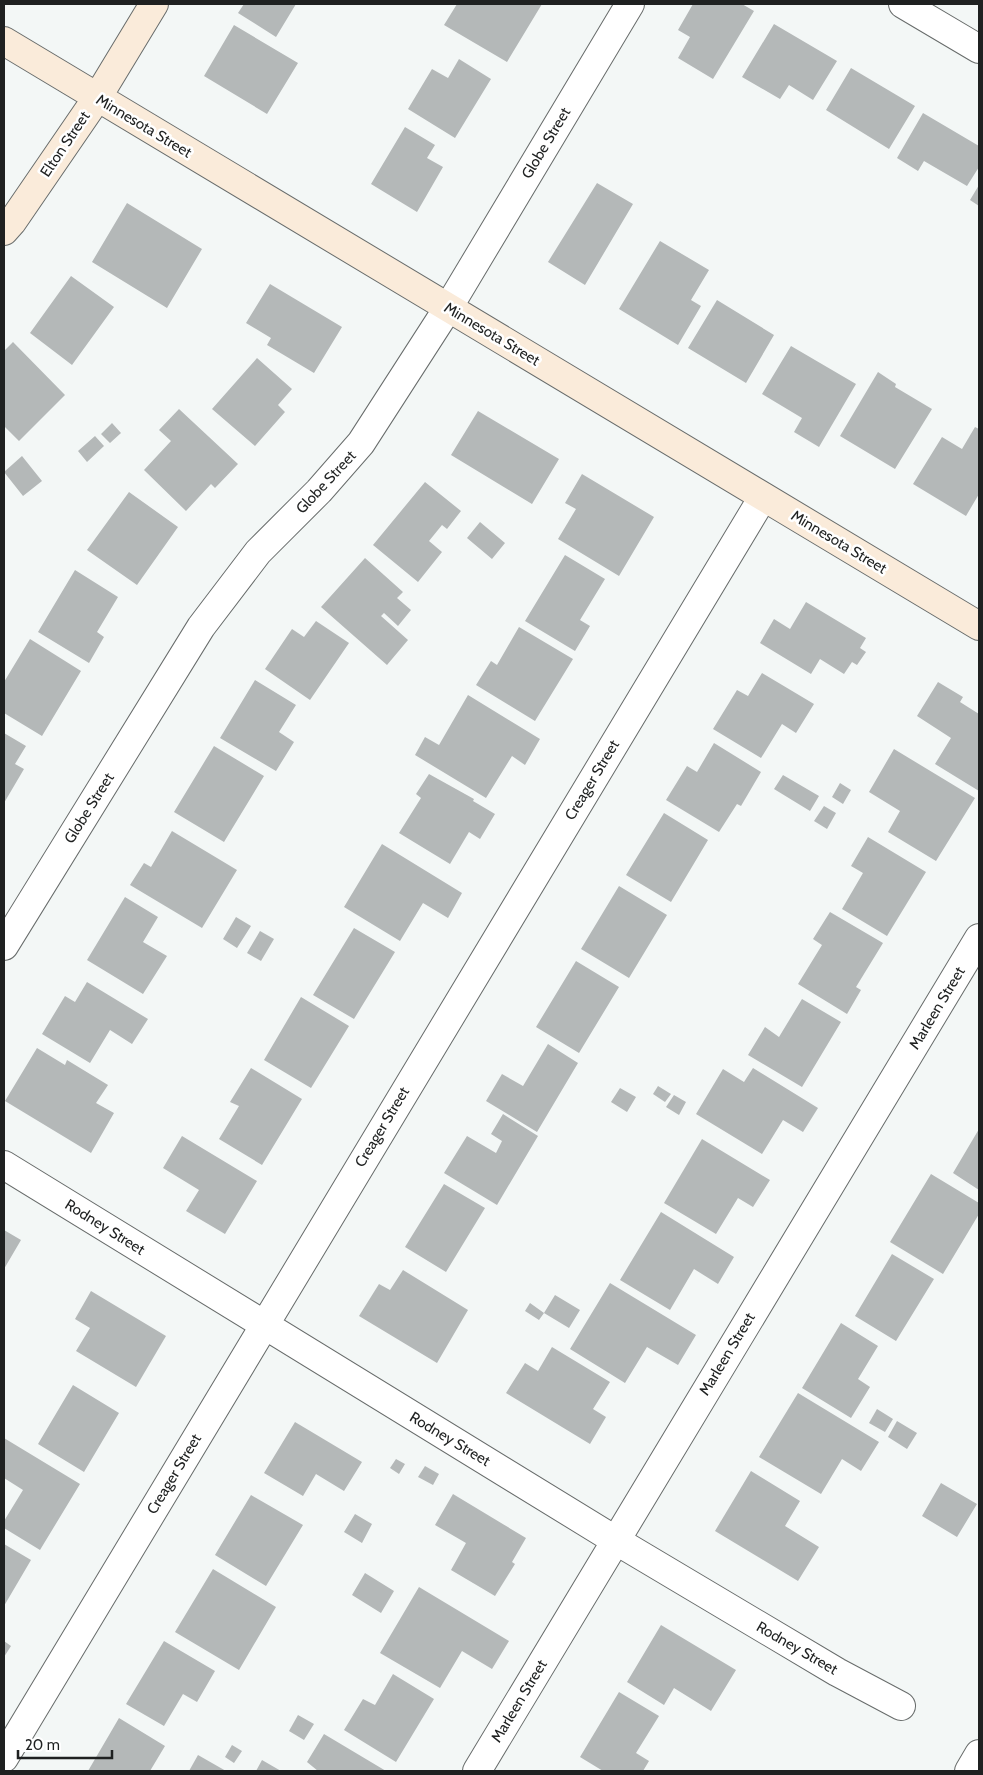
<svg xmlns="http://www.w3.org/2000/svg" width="983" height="1775" viewBox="0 0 983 1775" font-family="Cabin,sans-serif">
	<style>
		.building { fill: #b4b8b8 }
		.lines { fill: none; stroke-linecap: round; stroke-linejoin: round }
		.street-casing { stroke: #686c6b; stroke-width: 30 }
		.secondary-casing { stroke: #686c6b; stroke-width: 30 }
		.street { stroke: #fff; stroke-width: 28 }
		.secondary { stroke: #faebda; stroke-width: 28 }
		.labels { text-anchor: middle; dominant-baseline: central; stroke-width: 5; stroke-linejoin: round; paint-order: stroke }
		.street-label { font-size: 15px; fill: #1f2121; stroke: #fff }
	</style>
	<rect width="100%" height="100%" fill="#f3f7f6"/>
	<path class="building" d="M244 4H296L276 37 238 13Z
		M457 4H542L507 62 444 25Z
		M693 4H742L754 11 713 79 678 58 690 37 678 30Z
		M774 24 837 61 813 100 789 85 780 99 742 77Z
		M234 25 298 63 267 114 204 76Z
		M459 59 491 79 455 138 408 109 432 69 448 78Z
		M851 68 915 106 889 149 826 110Z
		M923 113 979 146V167L967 186 924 161 918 171 897 158Z
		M405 127 435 145 427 158 443 167 417 212 371 184Z
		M597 183 633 204 585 285 548 262Z
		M979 185V206L970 200Z
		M127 203 202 249 167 308 92 262Z
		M660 241 709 270 691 300 701 306 678 345 619 309Z
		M71 276 114 307 72 365 30 333Z
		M270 284 342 327 314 373 267 345 271 338 246 323Z
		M717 300 774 335 746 383 688 348Z
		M13 342 65 395 19 441 4 426V351Z
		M791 346 856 384 819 447 794 432 802 418 762 394Z
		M257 358 292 389 278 405 285 412 255 446 212 409Z
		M878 372 896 384 895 387 932 409 895 469 840 436Z
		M179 409 238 464 215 488 211 484 186 511 144 470 171 441 159 430Z
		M478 411 559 459 532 504 451 455Z
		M112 423 121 433 110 443 101 434Z
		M975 427 979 429V494L966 516 913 484 942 437 962 449Z
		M95 436 104 446 87 462 78 451Z
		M22 456 42 481 23 496 4 472Z
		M582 474 654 517 619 576 558 539 576 509 565 503Z
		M425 482 461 511 447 529 442 525 429 541 442 552 418 582 373 545Z
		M129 492 178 527 137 585 87 550Z
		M480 522 505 543 492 559 467 538Z
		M565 555 605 579 580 620 590 626 575 651 525 621Z
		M365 558 403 592 397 598 411 610 398 626 384 613 381 616 408 640 387 665 321 607Z
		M75 570 118 597 97 632 104 637 89 663 38 632Z
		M806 602 866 638 860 648 866 652 857 665 852 662 844 674 820 659 811 674 760 643 774 619 790 629Z
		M316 621 349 643 310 700 265 669 292 629 304 637Z
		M519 627 573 659 535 721 476 685 491 661 497 665Z
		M30 639 81 671 42 736 4 713V682Z
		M762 673 814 704 796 733 782 724 761 758 713 729 737 690 748 696Z
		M255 680 296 705 279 732 294 742 276 771 220 738Z
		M938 682 963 697 960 702 979 714V791L935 764 951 738 917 716Z
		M468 695 540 739 525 765 512 756 486 798 415 755 425 737 439 745Z
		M4 733 26 746 15 764 24 769 4 803Z
		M714 743 761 772 741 806 737 804 719 832 666 800 687 766 697 772Z
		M214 746 264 776 224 842 174 812Z
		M894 749 975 798 936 861 888 832 900 811 869 792Z
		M429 774 474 799 473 801 495 814 480 839 469 832 450 864 399 833 421 798 416 794Z
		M783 775 819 796 810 811 774 789Z
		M840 783 851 790 843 804 832 797Z
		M824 806 836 813 827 829 814 821Z
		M664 813 708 840 671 902 626 875Z
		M172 831 237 870 202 928 130 885 144 863 151 867Z
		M868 837 926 872 887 936 842 909 863 873 851 866Z
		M382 844 462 893 448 918 423 903 400 941 344 907Z
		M619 886 667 915 629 978 581 949Z
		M125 897 158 917 143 942 167 956 143 994 87 960Z
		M830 912 883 943 856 987 861 990 847 1014 798 984 822 945 813 939Z
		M236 917 251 926 237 948 223 939Z
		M354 928 395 952 354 1019 313 995Z
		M260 931 274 939 261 961 247 953Z
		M576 961 619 987 579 1053 536 1027Z
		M87 982 148 1019 132 1044 110 1030 90 1063 42 1034 65 996 75 1002Z
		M301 997 349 1026 311 1088 264 1060Z
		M802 999 841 1022 802 1087 748 1055 765 1027 779 1037Z
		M548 1044 578 1063 537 1132 486 1101 502 1074 523 1086Z
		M37 1048 65 1065 67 1060 108 1085 96 1103 114 1113 91 1153 5 1101Z
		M251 1068 302 1099 262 1165 219 1139 239 1106 230 1102Z
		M753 1068 818 1108 803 1132 783 1120 762 1154 696 1114 723 1069 744 1082Z
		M658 1086 671 1094 665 1102 653 1094Z
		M620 1088 636 1097 627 1112 611 1102Z
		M674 1095 686 1102 679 1115 666 1107Z
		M503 1114 538 1136 497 1205 444 1173 467 1136 496 1153 502 1141 491 1134Z
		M979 1129V1190L953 1173Z
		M182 1136 257 1181 225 1234 186 1211 199 1190 163 1168Z
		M702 1139 770 1180 753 1207 738 1198 716 1234 664 1203Z
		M931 1174 979 1203V1214L943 1274 890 1242Z
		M444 1184 485 1208 446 1272 405 1247Z
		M661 1212 734 1257 718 1284 694 1269 670 1310 620 1280Z
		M4 1230 21 1240 4 1269Z
		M892 1254 934 1279 896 1341 855 1316Z
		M403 1270 468 1310 437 1363 359 1316 379 1284 390 1290Z
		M610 1283 696 1335 678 1365 647 1347 625 1383 570 1349Z
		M91 1291 166 1336 136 1387 76 1351 90 1328 75 1319Z
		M555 1295 580 1310 569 1328 544 1313Z
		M530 1303 544 1313 539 1320 525 1311Z
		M841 1323 878 1346 858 1379 870 1387 851 1418 802 1388Z
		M552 1347 610 1382 593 1409 606 1417 590 1444 506 1393 525 1363 538 1371Z
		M73 1385 119 1413 84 1472 38 1444Z
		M798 1393 879 1442 861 1471 842 1459 821 1494 759 1457Z
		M877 1409 893 1419 885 1432 869 1423Z
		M897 1421 917 1433 907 1449 888 1437Z
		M295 1422 362 1462 344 1491 316 1474 303 1496 264 1473Z
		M4 1438 80 1484 40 1550 4 1528V1521L23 1490 4 1478Z
		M396 1459 405 1464 399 1474 390 1468Z
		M425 1466 439 1474 433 1485 418 1477Z
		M751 1471 800 1501 785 1526 819 1547 798 1581 715 1531Z
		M941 1483 977 1504 957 1537 922 1516Z
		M453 1494 526 1538 512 1562 515 1564 495 1596 451 1570 466 1543 435 1525Z
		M251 1495 303 1525 266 1586 215 1555Z
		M355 1514 372 1524 362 1543 344 1532Z
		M4 1544 31 1560 4 1606Z
		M213 1569 276 1607 239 1670 175 1632Z
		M365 1573 394 1591 381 1613 352 1595Z
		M419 1587 509 1641 492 1669 462 1651 440 1688 380 1653Z
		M661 1625 736 1670 711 1711 674 1688 664 1705 627 1682Z
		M4 1641 11 1646 4 1657Z
		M164 1641 215 1671 197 1702 183 1694 164 1726 126 1704Z
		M393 1674 434 1699 396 1762 344 1730 363 1699 375 1705Z
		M619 1692 659 1716 636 1753 649 1761 643 1771H603L580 1757Z
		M298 1715 314 1724 304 1740 289 1731Z
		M119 1718 165 1746 150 1771H88Z
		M324 1734 386 1771H318L307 1762Z
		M232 1745 242 1751 234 1763 225 1757Z
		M198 1755 226 1771H189Z
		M262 1760 281 1771H256Z"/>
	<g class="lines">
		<defs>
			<path id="street" d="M903 4 979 49
				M4 946 201 627 258 552 319 491 361 443 448 308 630 4
				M4 1165 615 1540 837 1672 901 1706
				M4 1758 763 497
				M477 1771 979 938
				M969 1771 979 1754"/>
			<path id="secondary" d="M4 41 979 626
				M4 231 12 222 97 98 154 4"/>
		</defs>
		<use href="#street" class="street-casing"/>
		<use href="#secondary" class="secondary-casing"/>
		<use href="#street" class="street"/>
		<use href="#secondary" class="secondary"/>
	</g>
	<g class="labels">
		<g class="street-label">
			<text transform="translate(144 126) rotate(31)">Minnesota Street</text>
			<text transform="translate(546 143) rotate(-59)">Globe Street</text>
			<text transform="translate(65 144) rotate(-56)">Elton Street</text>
			<text transform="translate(492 334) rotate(31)">Minnesota Street</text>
			<text transform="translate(326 482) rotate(-47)">Globe Street</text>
			<text transform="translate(839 542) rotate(31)">Minnesota Street</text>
			<text transform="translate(592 780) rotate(-59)">Creager Street</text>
			<text transform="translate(89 808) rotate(-58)">Globe Street</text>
			<text transform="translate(937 1008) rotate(-59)">Marleen Street</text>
			<text transform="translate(382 1127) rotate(-59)">Creager Street</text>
			<text transform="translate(105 1227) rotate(32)">Rodney Street</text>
			<text transform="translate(727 1354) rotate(-59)">Marleen Street</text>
			<text transform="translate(450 1439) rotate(31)">Rodney Street</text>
			<text transform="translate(174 1474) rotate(-59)">Creager Street</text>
			<text transform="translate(797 1648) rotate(30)">Rodney Street</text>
			<text transform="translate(519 1701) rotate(-59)">Marleen Street</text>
		</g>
	</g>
	<rect width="983" height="1775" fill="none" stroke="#1f2121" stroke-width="10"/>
	<path d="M18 1750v8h94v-8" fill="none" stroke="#1f2121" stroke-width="2.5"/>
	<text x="25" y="1750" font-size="15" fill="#1f2121" stroke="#ffffff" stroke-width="4" paint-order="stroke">20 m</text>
</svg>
